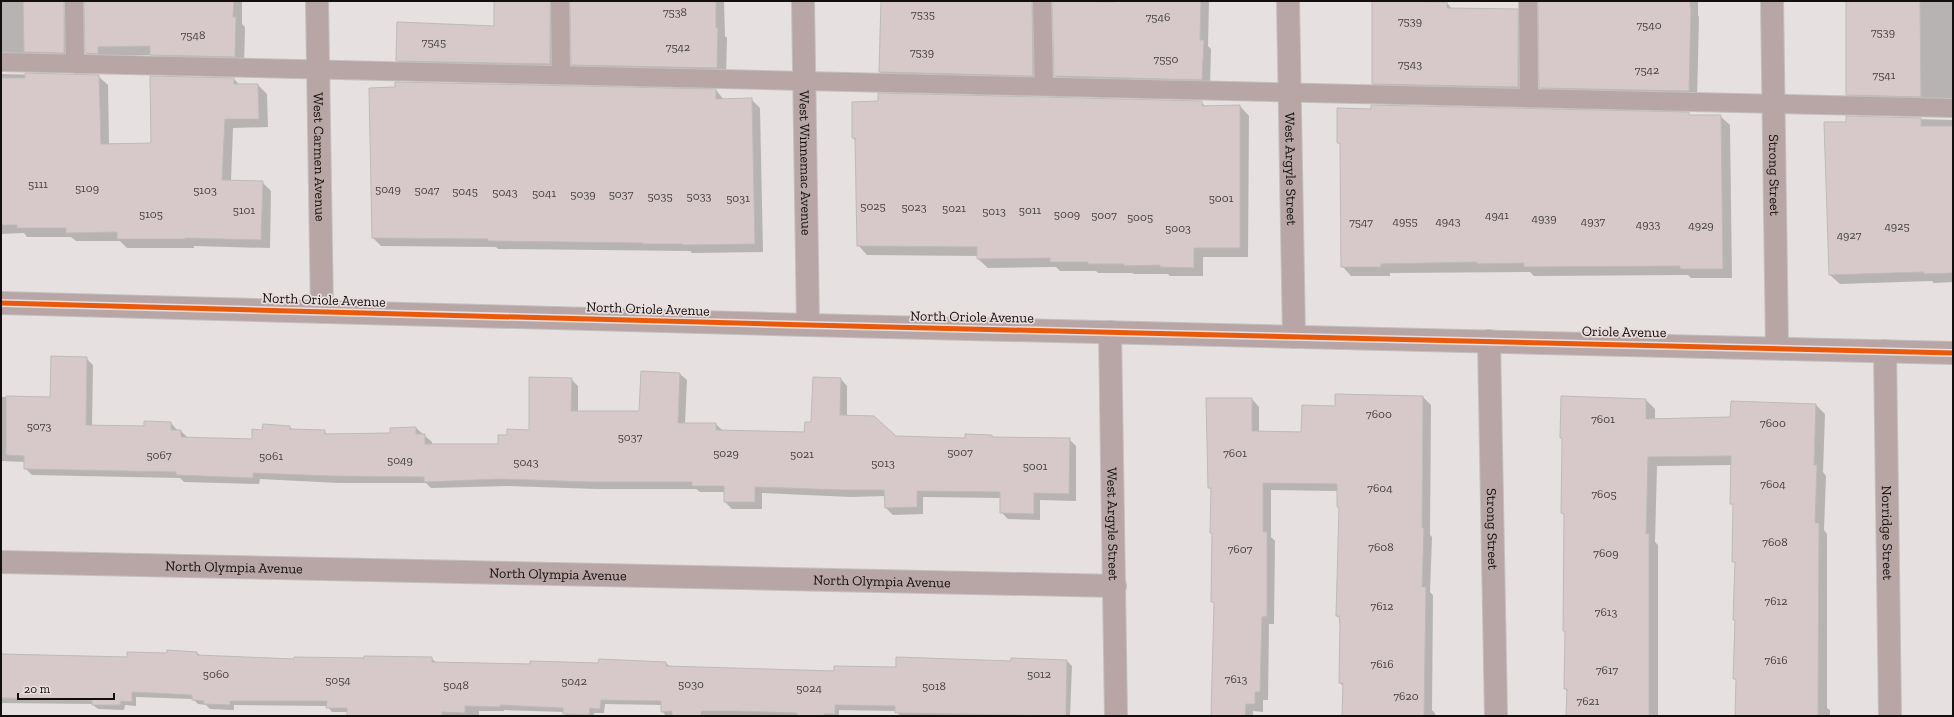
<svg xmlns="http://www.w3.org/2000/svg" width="1954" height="717" viewBox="0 0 1954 717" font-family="'Zilla Slab',serif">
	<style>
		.shadow { fill: #0003 }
		.building { fill: #d7c9c9; stroke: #bebaba }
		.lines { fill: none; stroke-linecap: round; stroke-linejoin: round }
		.service-casing { stroke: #c3bfbf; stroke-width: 20 }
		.minor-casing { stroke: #c3bfbf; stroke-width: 24 }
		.service { stroke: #b7a6a5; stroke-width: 18 }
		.minor { stroke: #b7a6a5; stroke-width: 22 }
		.cycleway-casing { stroke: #e9dedd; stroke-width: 8 }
		.cycleway { stroke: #e8590c; stroke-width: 5 }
		.labels { text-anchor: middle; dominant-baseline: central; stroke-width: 3.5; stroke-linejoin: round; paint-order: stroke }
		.number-label { font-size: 12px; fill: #474040 }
		.street-label { font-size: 14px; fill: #130f0f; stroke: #e9dedd }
	</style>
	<rect width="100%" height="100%" fill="#e6e0e0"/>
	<path class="shadow" d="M1 1H77L73 62 1 65Z
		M85 1H242V24L245 27 244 66 160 64 151 55H107V62H95L86 53Z
		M495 1H566L559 73 406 70 397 60 495 27Z
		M571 1H724L725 36 727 38 726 77 582 74 572 65Z
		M882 1H1046L1041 84 888 80 880 72Z
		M1054 1H1209L1208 46 1211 49 1210 88 1064 84 1055 76Z
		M1546 1H1698V15L1699 17 1697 99 1549 96 1540 87Z
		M1846 1H1953V106L1857 104 1847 95V6Z
		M1447 3 1452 9 1517 10 1525 18 1526 95 1381 92 1373 83Z
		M1 74 98 76 108 85 109 145 152 144 234 79 240 85H258L267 94 268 127 233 128 231 181 262 182 271 191 270 248 194 246V248H127L120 241H76L71 237H27L24 233 1 234Z
		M716 90 724 100H752L760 108 763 252 692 253 690 251 498 249 496 247 381 246 373 238Z
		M1201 102 1206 107 1240 106 1249 116 1248 257H1203V276H1170L1168 274H1134L1132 273H1098L1096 271H1060L1056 267 988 268 978 259V256L867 255 858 245 856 141 853 138Z
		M1688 113 1691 116H1720L1730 125 1732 278H1691L1688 275 1534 276 1530 272 1390 273V276H1351L1342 266 1341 146 1338 142Z
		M1847 117 1953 120V282L1934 283 1932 281 1840 284 1830 275Z
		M86 358 93 365 92 426 145 427 171 423 178 431H181L188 438 253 441 263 432 290 427 293 430 324 431 328 435 391 434V428H416L432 442V445H499L508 436 530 431 571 379 578 386V412H640L680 374 687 380 685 424H716L723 431 804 433 841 379 847 386V416L896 437 966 439 992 436 994 438 1069 439 1076 446V501L1040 500V520L1008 519 1001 512V498L923 497V514L893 515 886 508 885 496 851 497 762 493V509H732L725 502V492H700L696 489H597L508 486 431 488 426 483H339L260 479 259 484 184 482 180 478 32 475 25 468V462L1 461V397L51 398Z
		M1423 397 1431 405 1430 535 1432 537 1430 592 1433 595 1432 710 1435 713V716H1343V686L1340 683 1341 619 1337 616 1340 509 1338 507V491L1271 490V537L1275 541 1274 624H1269L1268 700H1263V712L1253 711V716H1212L1215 604 1212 601V490L1209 487 1252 399 1259 407V432L1302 433 1336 407Z
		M1646 400 1655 409V420L1731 418 1816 405 1825 414 1823 472 1826 476 1824 530 1827 534V708L1830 710V716H1736L1737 681 1734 678 1736 564 1733 561 1734 506 1731 503 1732 465 1657 466 1655 542 1658 545V716H1568V692L1565 689 1566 633 1564 631 1565 516 1562 513 1563 440 1561 438Z
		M197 653 201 656 295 660 431 658 437 663 531 665 666 663 670 667 835 672 1012 662 1067 661 1072 666 1070 716H900L896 711 839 710V716H666L662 711V705L605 704 604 713H594V716H567L564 712 504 710V711H479V716H348V712H332L327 706 234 705V710L210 709 206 705 198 704 193 699 136 697V706L125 705 124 710 98 709 92 704 1 703V655L128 658Z"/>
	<path class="building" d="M23 1H64V53L24 52Z
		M84 1H234L233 17H236L235 57 150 55V46L98 47V54L85 53Z
		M494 1H550V64L396 61 397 22 494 26Z
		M570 1H716V28H718L717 68 571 65Z
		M881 1H1032L1033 76 879 72Z
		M1052 1 1115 2V1H1201L1200 40H1204L1202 80 1054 76Z
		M1372 1 1447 2V8L1518 9V87L1372 84Z
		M1538 1H1690V7H1691L1689 91 1539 88Z
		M1846 1H1920L1921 97 1846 95Z
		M25 73 99 75 101 144 151 143 150 76 234 78V84H258L259 119H225L222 180 263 181 261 240 185 238V239H117V232L66 233V228H17V225H1V78H25Z
		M395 82 716 89V99L752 98 755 244 683 245V244H643V243L488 241V239L372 238 369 88 395 87Z
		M878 93 1202 101V106L1240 105V248H1194V268L1160 267V265L1124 266V264H1088V262H1050V258L977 259V247L857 246 855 138H852V102L878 101Z
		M1371 105 1689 112V115H1721L1723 269H1680V266L1524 267V263L1477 264V262L1381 264V267H1341L1340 143H1337V108L1371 109Z
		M1846 116 1921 118V126H1953V273L1924 274V272L1829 275 1824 122H1846Z
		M51 356 87 357 86 425 144 426V421L171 422V430H181V437L252 439V429L262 430 263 424 290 426V429L325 430V434L390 433V428L416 427V434H425V444H498V435H507V429L529 430V377L572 378 571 411H639L641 371 680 373 678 423H716V430L804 432 805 422H811L813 377 841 378 840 415 874 416 896 436 965 438V434L992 435V437L1070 438 1069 494 1034 493V514L1000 513V492L917 491V507L885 508 884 490H844L755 487V502H724V486H692V482H590L501 479 424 482V477L331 476 253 473V478L176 475V472L24 469V456L6 455V396L50 397Z
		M1335 394 1423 396 1422 528H1424L1422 587H1426L1424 716H1342L1343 683H1339L1340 625 1339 616H1336L1339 507H1337V484L1263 483V532H1267V616L1262 617 1260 692H1255V704H1246L1245 716H1211L1214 602H1211L1212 533H1210L1211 488H1208L1206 398H1252V431L1301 432 1302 405 1335 406Z
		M1561 396 1646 399V419L1730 417 1731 401 1816 404 1814 465H1817L1815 523H1819L1818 716H1735L1736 679H1733L1735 620H1733L1735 562H1732L1733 504H1730L1731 456 1648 457 1646 534H1649V716H1566L1567 689H1564L1565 631H1563L1564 514 1561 513 1562 438H1560Z
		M167 650 197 652V655L294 659V657L364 658V656L432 657V662L530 664V661L598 663 599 659 666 662V666L834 671V666L896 667V657L1011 661V658L1067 660 1066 716 895 713V706L835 705V714H824V716H797V713L735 711H701V716H672V711L661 712V701L601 700 600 709 590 708 589 715 563 714V708L500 705V707L465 706V713L442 712V716H347V708H326L327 701H230V705L204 704V701L192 700V695L132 692V702L121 701 120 705H92V700L1 698V654L127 657V652L167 653Z"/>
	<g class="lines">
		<defs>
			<path id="service" d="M74 1 75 64
				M560 1 561 75
				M1042 1 1044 87
				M1528 1 1529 98
				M1 62 1953 108"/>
			<g id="minor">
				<path id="s1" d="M317 1 322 312"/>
				<path id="s2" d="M803 1 808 325"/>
				<path id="s3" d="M1288 1 1294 337"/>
				<path id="s4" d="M1772 1 1777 348"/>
				<path d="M1 303 808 325 1953 353"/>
				<path id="s5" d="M1110 332 1116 716"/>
				<path id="s6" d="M1489 341 1496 716"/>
				<path id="s7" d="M1885 351 1890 716"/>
				<path id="s8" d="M1 562 1115 586"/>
			</g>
		</defs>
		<use href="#service" class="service-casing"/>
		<use href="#minor" class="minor-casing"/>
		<use href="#service" class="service"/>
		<use href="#minor" class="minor"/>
		<defs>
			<path id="cycleway" d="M1 303 808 325 1953 353"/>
		</defs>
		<use href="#cycleway" class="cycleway-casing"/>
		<use href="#cycleway" class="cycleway"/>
	</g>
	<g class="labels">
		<g class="number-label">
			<text x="675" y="12">7538</text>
			<text x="923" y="14">7535</text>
			<text x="1158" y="17">7546</text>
			<text x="1410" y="21">7539</text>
			<text x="1649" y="25">7540</text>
			<text x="1883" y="32">7539</text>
			<text x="193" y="35">7548</text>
			<text x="434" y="42">7545</text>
			<text x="678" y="47">7542</text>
			<text x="922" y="52">7539</text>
			<text x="1166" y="59">7550</text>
			<text x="1410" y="64">7543</text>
			<text x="1647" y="70">7542</text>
			<text x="1884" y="75">7541</text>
			<text x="38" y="184">5111</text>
			<text x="87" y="188">5109</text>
			<text x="388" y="189">5049</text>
			<text x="205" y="190">5103</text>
			<text x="427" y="190">5047</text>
			<text x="465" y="191">5045</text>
			<text x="505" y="192">5043</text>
			<text x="544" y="193">5041</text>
			<text x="583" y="194">5039</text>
			<text x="621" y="194">5037</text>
			<text x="660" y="196">5035</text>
			<text x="699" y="196">5033</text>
			<text x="738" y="198">5031</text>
			<text x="1221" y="198">5001</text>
			<text x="873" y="206">5025</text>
			<text x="914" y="207">5023</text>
			<text x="954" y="208">5021</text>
			<text x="244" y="210">5101</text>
			<text x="1030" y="210">5011</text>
			<text x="994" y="211">5013</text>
			<text x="151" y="214">5105</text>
			<text x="1067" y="214">5009</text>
			<text x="1104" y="215">5007</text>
			<text x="1497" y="215">4941</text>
			<text x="1140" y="217">5005</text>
			<text x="1544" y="218">4939</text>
			<text x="1405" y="221">4955</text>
			<text x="1448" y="221">4943</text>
			<text x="1593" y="221">4937</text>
			<text x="1361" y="222">7547</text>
			<text x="1648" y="224">4933</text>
			<text x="1701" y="225">4929</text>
			<text x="1897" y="226">4925</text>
			<text x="1178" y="228">5003</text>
			<text x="1849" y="235">4927</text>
			<text x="1379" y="414">7600</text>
			<text x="1603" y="419">7601</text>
			<text x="1773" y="423">7600</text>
			<text x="39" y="426">5073</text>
			<text x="630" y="437">5037</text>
			<text x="960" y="452">5007</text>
			<text x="726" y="453">5029</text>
			<text x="1235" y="453">7601</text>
			<text x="802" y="454">5021</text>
			<text x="159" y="455">5067</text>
			<text x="271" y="456">5061</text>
			<text x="400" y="460">5049</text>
			<text x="526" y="462">5043</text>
			<text x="883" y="463">5013</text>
			<text x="1035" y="466">5001</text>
			<text x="1773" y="484">7604</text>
			<text x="1380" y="488">7604</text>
			<text x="1604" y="494">7605</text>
			<text x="1775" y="542">7608</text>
			<text x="1381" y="547">7608</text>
			<text x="1240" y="549">7607</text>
			<text x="1606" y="553">7609</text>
			<text x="1776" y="601">7612</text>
			<text x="1382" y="606">7612</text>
			<text x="1606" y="612">7613</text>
			<text x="1776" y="660">7616</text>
			<text x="1382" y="664">7616</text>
			<text x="1607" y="670">7617</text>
			<text x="216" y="674">5060</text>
			<text x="1039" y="674">5012</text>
			<text x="1236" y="679">7613</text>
			<text x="338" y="680">5054</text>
			<text x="574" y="681">5042</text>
			<text x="691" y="684">5030</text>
			<text x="456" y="685">5048</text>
			<text x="934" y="686">5018</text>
			<text x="809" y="688">5024</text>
			<text x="1406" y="696">7620</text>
			<text x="1588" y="701">7621</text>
		</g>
		<g class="street-label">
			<text stroke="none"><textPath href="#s1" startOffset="156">West Carmen Avenue</textPath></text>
			<text stroke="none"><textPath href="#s2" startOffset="162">West Winnemac Avenue</textPath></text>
			<text stroke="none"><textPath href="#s3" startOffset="168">West Argyle Street</textPath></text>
			<text stroke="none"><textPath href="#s4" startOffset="174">Strong Street</textPath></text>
			<text transform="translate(324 300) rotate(2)">North Oriole Avenue</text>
			<text transform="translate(648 309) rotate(2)">North Oriole Avenue</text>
			<text transform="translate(972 317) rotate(1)">North Oriole Avenue</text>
			<text transform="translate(1624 332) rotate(1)">Oriole Avenue</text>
			<text stroke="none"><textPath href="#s5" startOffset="192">West Argyle Street</textPath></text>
			<text stroke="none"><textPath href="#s6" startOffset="188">Strong Street</textPath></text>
			<text stroke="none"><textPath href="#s7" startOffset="182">Norridge Street</textPath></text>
			<text stroke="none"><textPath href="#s8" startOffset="233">North Olympia Avenue</textPath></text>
			<text stroke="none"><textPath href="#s8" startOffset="557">North Olympia Avenue</textPath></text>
			<text stroke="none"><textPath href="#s8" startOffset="881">North Olympia Avenue</textPath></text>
		</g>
	</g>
	<rect width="1954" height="717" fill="none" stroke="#130f0f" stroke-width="4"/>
	<path d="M18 693v6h96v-6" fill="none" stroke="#130f0f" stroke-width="2"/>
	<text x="24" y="693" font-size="12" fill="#130f0f" stroke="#e9dedd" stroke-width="3" paint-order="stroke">20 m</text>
</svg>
